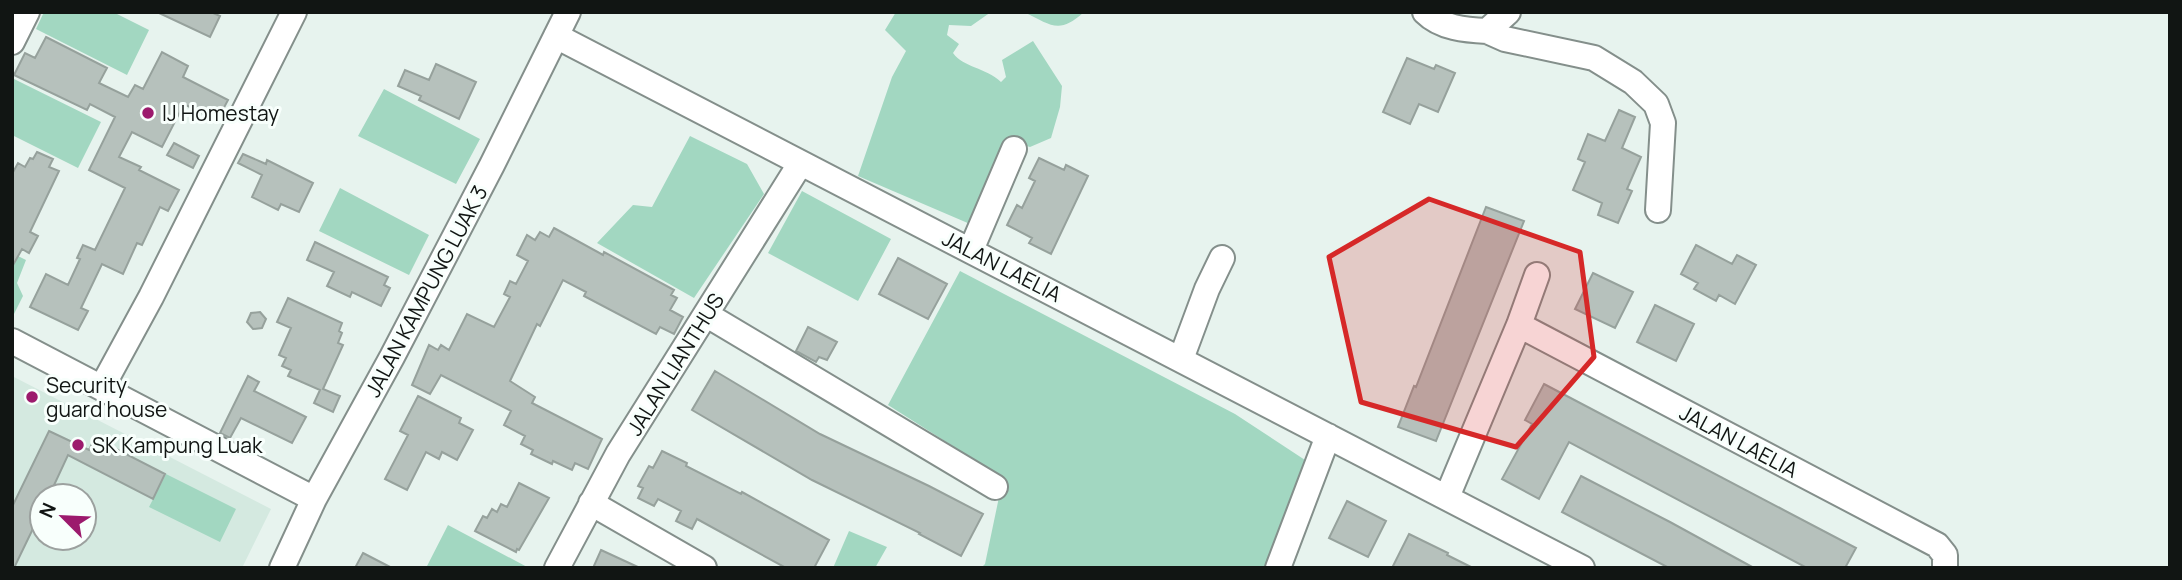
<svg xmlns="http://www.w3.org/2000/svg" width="2182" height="580" viewBox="0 0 2182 580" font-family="Manrope,sans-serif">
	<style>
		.built { fill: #d4e9e0; fill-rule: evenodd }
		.green { fill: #a2d7c1 }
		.building { fill: #b6c1bc; stroke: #96a19c; stroke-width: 2 }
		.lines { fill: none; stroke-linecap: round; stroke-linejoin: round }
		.minor-casing { stroke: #848f8b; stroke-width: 28 }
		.minor { stroke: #fff; stroke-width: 24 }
		.marked { fill: #d62828; fill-opacity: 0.2; stroke: #d62828; stroke-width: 5; stroke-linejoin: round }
		.poi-dot { fill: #9c1a6d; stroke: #f8fffc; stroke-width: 2.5 }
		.labels { text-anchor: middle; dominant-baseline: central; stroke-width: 6; stroke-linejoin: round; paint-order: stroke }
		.poi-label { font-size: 21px; fill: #111513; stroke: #f8fffc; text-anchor: start }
		.street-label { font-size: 21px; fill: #111513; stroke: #f8fffc }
	</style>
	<rect width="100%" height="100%" fill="#e7f3ee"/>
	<path class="built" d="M12 376 271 509 242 568H12ZM42 496H84V538H42Z"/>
	<path class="green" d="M44 12H113L149 30 127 75 36 29Z
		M896 12H991L971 26 949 25 947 35 959 44 953 53C964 68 985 67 1001 82L1006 77 1002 60 1033 41 1062 86 1060 107 1051 138 1030 147 1009 141 970 224 858 176 892 77 906 51 885 30Z
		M1024 12H1084C1059 35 1051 25 1024 12Z
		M12 78 101 122 78 168 12 135Z
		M384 89 480 139 456 184 358 136Z
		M690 136 747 164 764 194 694 298 597 243 633 205 652 207Z
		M340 188 429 235 409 275 319 231Z
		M802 191 891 239 858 301 768 253Z
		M12 253 26 260 17 283 23 296 12 318Z
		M960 271 1235 414 1305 460 1301 485 1269 568H981L985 564 1003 478 888 405Z
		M166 474 236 509 220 542 149 507Z
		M448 525 529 568H426Z
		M849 531 887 547 875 568H833Z"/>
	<path class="building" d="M157 12H211L220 16 210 37Z
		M46 37 107 68 99 83 128 97 135 85 143 89 162 52 188 66 183 77 228 100 217 121 184 104 162 147 132 132 119 157 141 167 139 170 179 190 168 211 160 207 142 245 137 243 123 274 102 264 81 308 88 311 78 330 30 307 46 274 68 285 80 259 77 258 83 245 95 250 125 188 89 170 115 117 90 104 87 110 14 75 25 53 35 58Z
		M1407 58 1434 69 1436 65 1455 73 1438 112 1419 104 1410 124 1383 112Z
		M436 64 476 82 459 119 419 100 421 96 398 86 405 70 429 80Z
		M1619 110 1635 117 1622 148 1641 157 1627 189 1632 191 1618 223 1598 215 1602 203 1573 190 1585 162 1578 159 1588 134 1605 141Z
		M174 143 199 156 193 168 167 155Z
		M37 152 53 159 49 167 59 171 30 232 38 236 29 253 22 249 12 267V174L18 163 25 167 30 158 33 159Z
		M243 154 266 164 267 160 313 183 299 212 281 204 278 210 252 197 262 175 238 163Z
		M1039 158 1064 170 1066 165 1088 176 1051 254 1029 243 1032 238 1007 225 1017 205 1022 208 1035 181 1029 178Z
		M1486 207 1524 221 1436 441 1398 427 1414 386 1416 387Z
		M554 228 603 255 604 252 674 290 671 295 677 298 670 310 683 317 674 334 660 327 656 334 584 296 586 292 563 280 540 326 537 324 510 381 535 397 532 403 602 439 588 469 575 463 572 470 553 461 552 464 531 454 533 450 521 444 525 436 504 425 511 411 441 375 430 394 412 385 429 345 438 350 441 345 449 350 467 314 494 327 510 297 504 294 510 281 516 284 528 261 517 255 527 235 535 240 540 232 549 237Z
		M315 242 388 277 384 285 390 288 381 306 352 292 350 297 327 286 334 272 307 260Z
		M1696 245 1732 264 1737 255 1756 265 1735 304 1719 295 1716 301 1694 289 1698 283 1681 274Z
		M898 258 947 284 928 319 879 294Z
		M1593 273 1633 292 1615 328 1575 309Z
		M288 298 342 323 339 331 342 333 338 343 343 345 323 389 340 396 333 412 314 403 320 390 288 376 291 370 282 366 286 358 279 355 291 328 277 322Z
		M1655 305 1694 324 1676 361 1637 342Z
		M260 312 266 319 262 328 253 329 247 322 251 313Z
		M808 327 837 342 827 360 819 357 816 362 796 351Z
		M715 371 820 434 929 486 983 514 961 556 919 534 920 533 812 480 692 410Z
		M248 376 259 382 254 391 306 417 292 443 241 418 230 438 220 433Z
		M1544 384 1856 548 1845 568H1807L1569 442 1539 499 1502 479 1532 424 1525 420Z
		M418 396 461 418 459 423 473 430 457 460 442 452 439 459 426 452 407 490 385 479 408 435 400 431Z
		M49 431 89 450 95 438 165 474 153 499 68 455 49 496H42V510L14 568H12V507Z
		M662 451 687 463 686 466 741 494 742 492 829 540 814 568H786L697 519 692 529 676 521 681 511 658 499 654 506 638 498 643 488 638 486 649 466 653 468Z
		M1581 476 1670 522 1754 568H1669L1562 512Z
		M519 483 549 498 519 550 517 549 516 552 475 531 483 516 487 518 492 509 497 512 501 504 507 507Z
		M1347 501 1386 521 1368 557 1329 538Z
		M1409 534 1448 553 1447 555 1473 568H1392Z
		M601 550 640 568H593Z
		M363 553 392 568H355Z"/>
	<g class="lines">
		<defs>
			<path id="minor" d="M1425 12C1441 28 1466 30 1487 31L1508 12
				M1487 31 1505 39 1594 58 1633 82 1656 104 1663 123 1658 210
				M556 36 1582 568
				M12 42 27 12
				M971 250 1014 149
				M707 315 995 487
				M1519 325 1937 545 1945 555V568
				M12 341 314 499
				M1181 359 1207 289 1222 258
				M102 387 151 297 294 12
				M1447 497 1519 325 1537 275
				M591 503 704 568
				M282 568 314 499 392 357 492 165 568 12
				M557 568 618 454 800 164
				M1278 568 1328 436"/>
		</defs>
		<use href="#minor" class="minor-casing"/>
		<use href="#minor" class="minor"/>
	</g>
	<path class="marked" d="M1429 199 1580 252 1594 357 1516 447 1361 402 1329 257Z"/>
	<g class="poi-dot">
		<circle cx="148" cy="113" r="7"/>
		<circle cx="32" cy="397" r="7"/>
		<circle cx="78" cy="445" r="7"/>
	</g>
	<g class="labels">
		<g class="poi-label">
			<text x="162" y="113">IJ Homestay</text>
			<text x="46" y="385">Security<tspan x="46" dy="24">guard house</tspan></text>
			<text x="92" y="445">SK Kampung Luak</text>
		</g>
		<g class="street-label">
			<text transform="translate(1002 266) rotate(27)">JALAN LAELIA</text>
			<text transform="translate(426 291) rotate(-62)">JALAN KAMPUNG LUAK 3</text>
			<text transform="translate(675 364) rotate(-58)">JALAN LIANTHUS</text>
			<text transform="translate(1739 441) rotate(28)">JALAN LAELIA</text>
		</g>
	</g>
	<rect width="2182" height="580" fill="none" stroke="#111513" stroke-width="28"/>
	<g transform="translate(63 517) rotate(294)"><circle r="33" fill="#f8fffc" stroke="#9ca19f" stroke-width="2"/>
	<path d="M0-5L12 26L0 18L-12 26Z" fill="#9c1a6d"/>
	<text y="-10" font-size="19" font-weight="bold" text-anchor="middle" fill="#111513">N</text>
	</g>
</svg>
